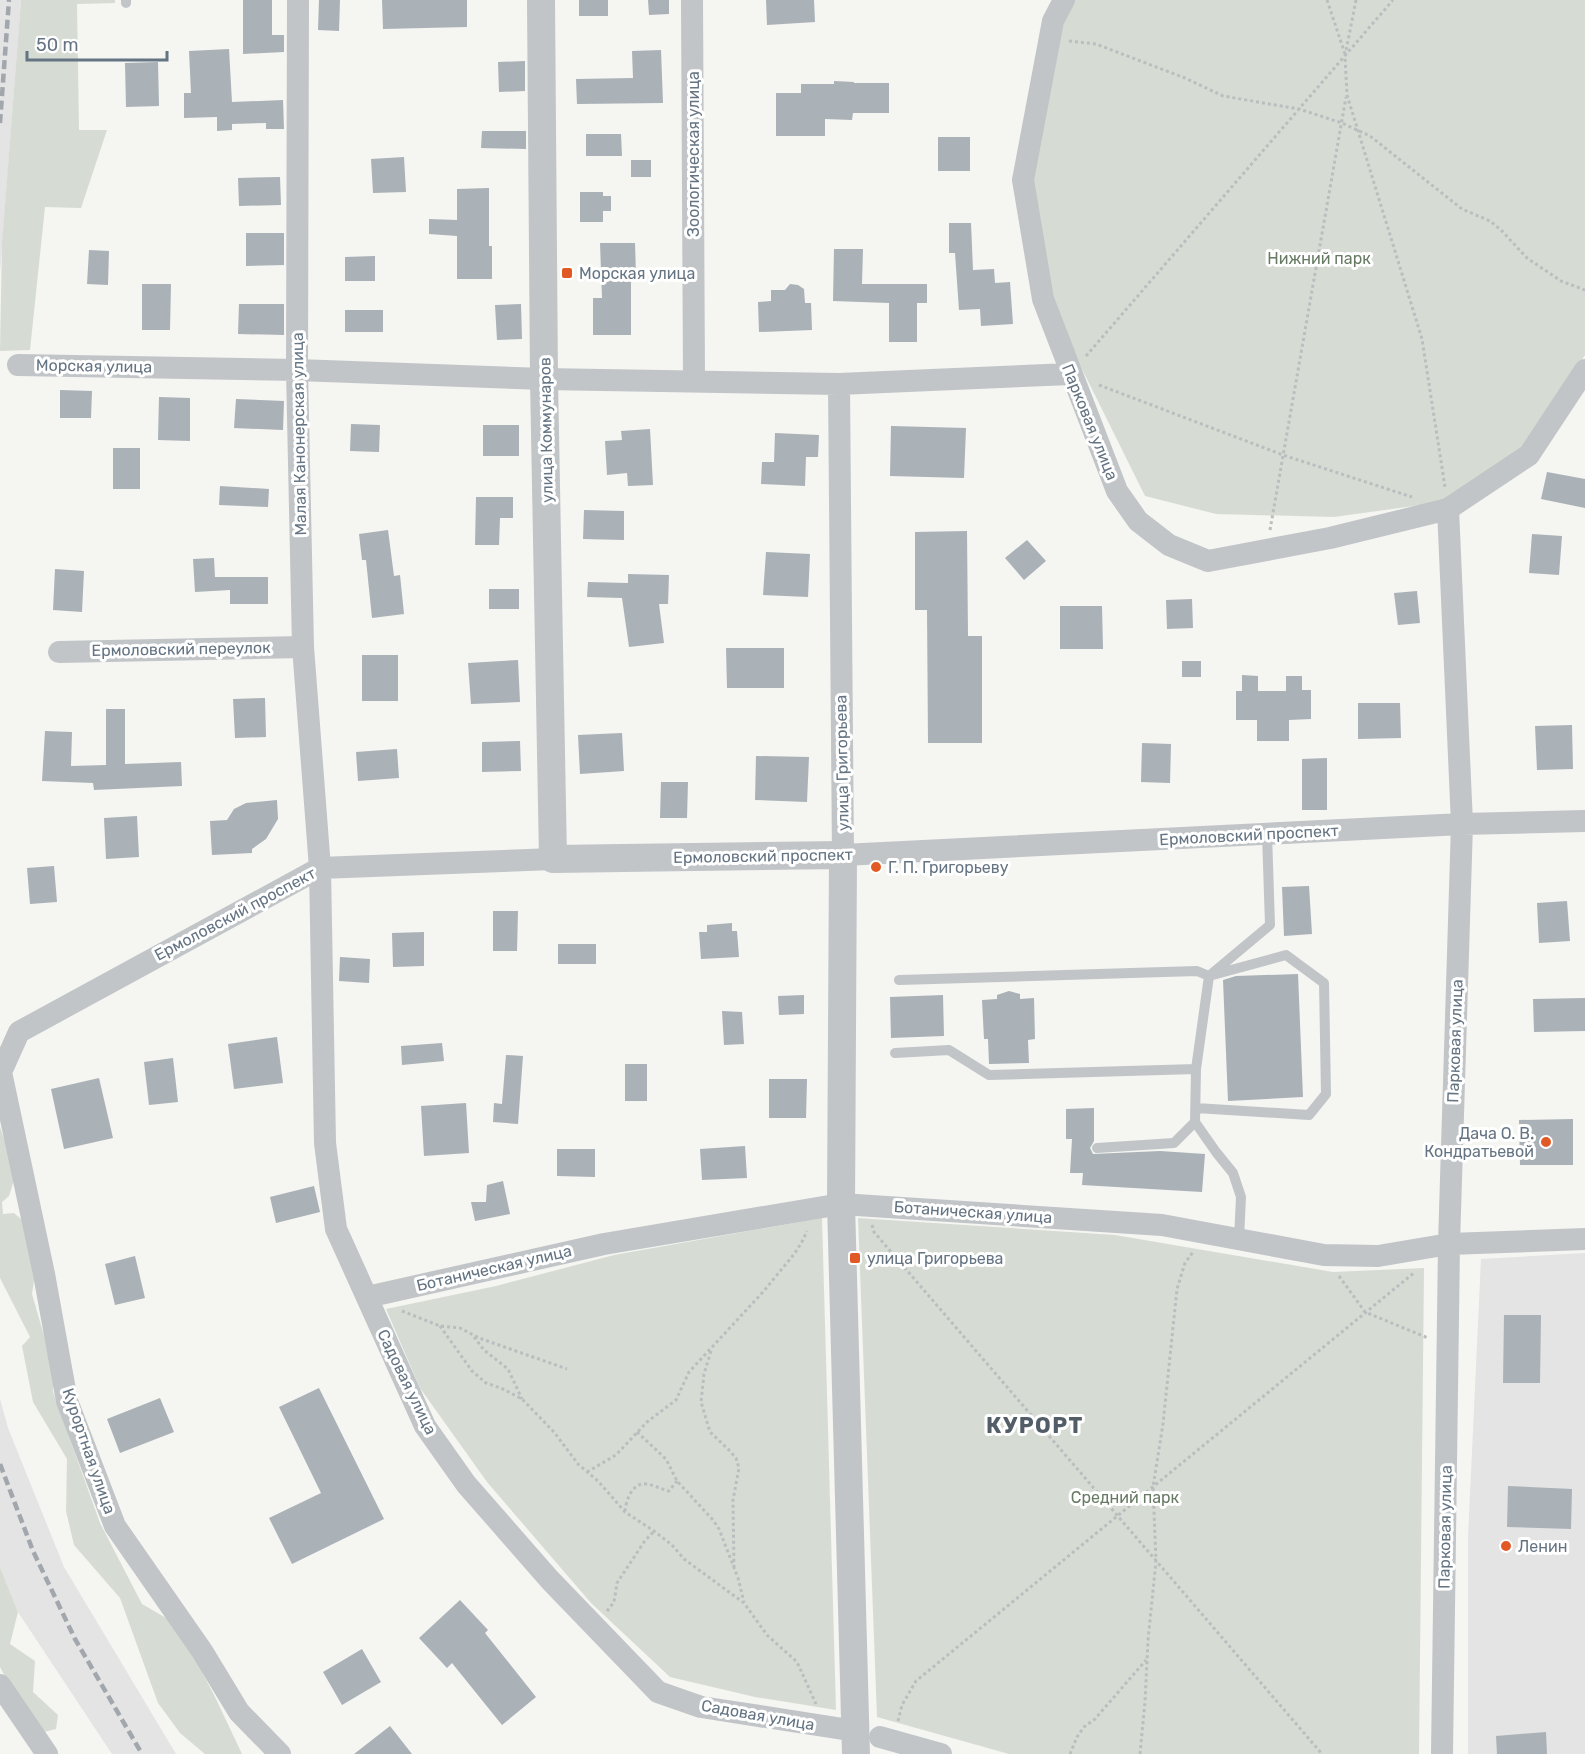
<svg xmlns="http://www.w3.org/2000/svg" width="1585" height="1754" viewBox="0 0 1585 1754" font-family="Rubik,sans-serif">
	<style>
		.built { fill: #e3e4e3 }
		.green { fill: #d6dcd3 }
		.building { fill: #aab1b7 }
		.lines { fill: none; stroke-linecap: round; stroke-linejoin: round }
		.path { stroke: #bbbdbf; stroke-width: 3; stroke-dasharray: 3 3; stroke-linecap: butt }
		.service { stroke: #c1c5c8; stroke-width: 10 }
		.minor { stroke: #c1c5c8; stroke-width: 22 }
		.tertiary { stroke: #c1c5c8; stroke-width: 28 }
		.rail { stroke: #a2a7ad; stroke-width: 4.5; stroke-dasharray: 9 4.5; stroke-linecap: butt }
		.poi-dot { fill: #e15a26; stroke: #fff; stroke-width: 2 }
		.labels { text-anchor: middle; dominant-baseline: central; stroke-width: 6; stroke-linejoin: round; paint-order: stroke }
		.street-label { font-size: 16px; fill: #657483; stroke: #fff }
		.park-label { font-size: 16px; fill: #677a63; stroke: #fff }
		.poi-label { font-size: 16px; fill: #657483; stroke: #fff; text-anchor: start }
		.district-label { font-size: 22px; font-weight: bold; letter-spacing: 1.5px; fill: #525d68; stroke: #fff }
	</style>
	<rect width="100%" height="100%" fill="#f5f5f2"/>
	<path class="built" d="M0 0H21L0 273Z
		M1585 1253V1754H1468V1538L1481 1259Z
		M0 1399 8 1428 64 1567 176 1754H112L18 1612 0 1567Z"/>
	<path class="green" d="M21 0H115V3L77 4 79 130H107L81 208 45 207 30 350 0 351 2 243Z
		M1071 0H1585V355L1523 450 1443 502 1334 517 1216 514 1145 496 1079 363 1052 298 1031 173 1057 29Z
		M0 1127 16 1174 9 1196 2 1202 3 1214 14 1213 29 1226 36 1268 32 1294 53 1367V1392L100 1523 142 1604 178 1625 216 1699 242 1754H205L180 1733 158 1703 120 1598 74 1545 66 1511 67 1459 33 1402 22 1346 30 1337 0 1278Z
		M822 1218 836 1710 755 1697 670 1677 591 1603 487 1482 420 1388 386 1309 496 1286 614 1255Z
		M858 1218 1115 1235 1333 1272 1424 1268 1419 1754H1009L877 1717Z
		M0 1567 18 1612 10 1644 35 1661 33 1692 58 1715 56 1729 44 1732 24 1712 0 1667Z"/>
	<path class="building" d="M243 0H272V35H284V52L243 54Z
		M319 0H340L339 31 318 30Z
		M382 0H467V27L383 29Z
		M579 0H608V16H579Z
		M648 0H669V14L649 15Z
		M766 0H814L815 22 767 25Z
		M229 49 232 102 283 100 284 129H266V123L232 124V130L217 131V117L184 118V93H191L189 51Z
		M661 50 663 103 577 104 576 79 633 78 632 51Z
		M525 61V91L499 92 498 62Z
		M158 62 159 106 126 107 125 63Z
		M834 81 854 82V83H889V113H853L852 120 825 119V136H776V93H801V84H834Z
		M482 131H526V149L481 148Z
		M586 134H621L622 156H586Z
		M938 137H970V171H938Z
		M404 157 406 192 373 193 371 159Z
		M631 160H651V177H631Z
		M280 177 281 205 239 206 238 178Z
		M489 188V246H492V279H457V236L429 234V219L457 220V189Z
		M580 192H603V196H611V211H603V222H580Z
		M949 223H971L973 270 994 269 995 283 1010 282 1013 324 981 326 980 309 959 310 955 253H949Z
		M246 233H284V265L246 266Z
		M600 243H635L636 275H631V335H593V298H602Z
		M834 249H863L862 284H927V303H917V342H889V303L833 301Z
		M89 250 109 251 108 285 87 284Z
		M375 256V281H345V257Z
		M142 284H171L170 330H142Z
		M790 284 798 285 804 289 805 303H811L812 330 759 332 758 302 771 301V290H785Z
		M239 304H284V335L238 334Z
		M521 304 522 339 497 340 495 305Z
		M345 310H383V332H345Z
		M60 390 92 391 91 418H60Z
		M159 397 190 398V441L158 440Z
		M236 399 284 401 283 430 234 428Z
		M351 424 380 425 379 452 350 451Z
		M483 425H519V456H483Z
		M891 426 966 428 964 478 890 476Z
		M650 429 653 485 628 486 627 473 607 475 605 441 622 440 621 431Z
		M775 433 819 435 818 457H806L805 486 761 484 762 462H774Z
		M113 448H140V489H113Z
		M1547 472 1585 479V508L1541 499Z
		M220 486 269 489 268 507 219 505Z
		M476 497H513V518H500L499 545H475Z
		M584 510 624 511V540L583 539Z
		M388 530 394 576 400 575 404 614 372 618 366 560H362L359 534Z
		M967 531 968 636H982V743H928L927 610H915V532Z
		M1532 534 1562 536 1559 575 1529 573Z
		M1027 540 1046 561 1024 580 1005 558Z
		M766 552 810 554 808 597 763 595Z
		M214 558 215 577H268V604H230V590L195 592 193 559Z
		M55 569 84 571 82 612 53 610Z
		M628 574 669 575 668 604H659L664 643 629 647 622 598 587 597 588 582 628 583Z
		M489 589H519V609H489Z
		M1417 591 1420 623 1398 625 1394 593Z
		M1192 599 1193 628 1167 629 1166 600Z
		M1060 606H1102L1103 649H1060Z
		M726 648H784V688H727Z
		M362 655H398V701H362Z
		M518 660 520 702 471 704 468 663Z
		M1182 661H1201V677H1182Z
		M1242 675 1258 676V691H1286V676H1302V690H1311V719L1289 720V741H1257V720H1236V691H1242Z
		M265 698 266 737 235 738 233 699Z
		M1358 703H1400L1401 738 1358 739Z
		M106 709H125V764L181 762 182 786 94 790 93 783 42 781 45 731 72 732 71 766 106 765Z
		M1572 725 1573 769 1537 770 1535 726Z
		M622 733 624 771 580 774 578 735Z
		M520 741 521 771 482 772V742Z
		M1142 743 1171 744 1170 783 1141 782Z
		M397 749 399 778 358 781 356 752Z
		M756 756 809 757 807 802 755 800Z
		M1327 758V810H1302V759Z
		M661 782H688L687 818H660Z
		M277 800 278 819 266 839 252 849V853L212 855 210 821 227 820 234 809 246 803Z
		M137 816 139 857 106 859 104 818Z
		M54 866 57 902 30 904 27 868Z
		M1309 886 1312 934 1284 936 1282 887Z
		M1567 901 1570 941 1539 943 1537 903Z
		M493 911H518L517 951H493Z
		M732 923V931H737L739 957 701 959 699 932H707V925Z
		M424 932V966L393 967 392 933Z
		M558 944H596V964H558Z
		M340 957 370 959 369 983 339 981Z
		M1298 974 1303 1097 1228 1101 1223 980 1236 976Z
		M1009 991 1020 994V999L1034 998 1035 1039 1028 1040 1029 1063 989 1064 988 1039H984L982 1000 997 999V995Z
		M804 995V1014L779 1015 778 996Z
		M943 995 944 1036 891 1038 890 997Z
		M1585 998V1031L1534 1032 1533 999Z
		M722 1011 742 1012 744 1044 724 1045Z
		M277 1037 283 1083 234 1089 228 1044Z
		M442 1043 444 1061 402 1065 401 1046Z
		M506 1055 523 1056 518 1124 493 1122 494 1103 502 1104Z
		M173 1058 178 1102 149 1105 144 1062Z
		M625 1064H647V1101H625Z
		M99 1078 113 1138 64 1149 51 1089Z
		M769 1079H807L806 1118H769Z
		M466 1103 469 1153 424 1156 421 1106Z
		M1094 1108V1141L1090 1148 1093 1154 1160 1151 1205 1154 1202 1192 1082 1185 1083 1173H1070L1072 1139H1066V1109Z
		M1573 1119V1165H1520L1519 1120Z
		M745 1146 747 1178 702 1180 700 1149Z
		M557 1149H595V1177L557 1176Z
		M503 1181 510 1214 475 1221 471 1202H486L487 1185Z
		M314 1186 320 1212 276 1223 270 1197Z
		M135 1256 145 1298 115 1305 105 1264Z
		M1504 1315H1541L1540 1383H1503Z
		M319 1388 384 1519 292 1564 269 1518 321 1493 279 1407Z
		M160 1398 174 1432 120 1453 107 1419Z
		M1508 1486 1572 1489 1571 1529 1507 1527Z
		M460 1600 488 1630 485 1633 536 1697 502 1725 452 1663 447 1668 419 1638Z
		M362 1649 381 1682 342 1705 323 1672Z
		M390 1726 412 1754H354Z
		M1546 1732 1547 1754H1497L1496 1736Z"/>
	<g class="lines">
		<path class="path" d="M1327 0 1345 54
			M1356 0 1345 56 1347 95 1422 339 1445 487
			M1069 41 1096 44 1185 78 1223 96 1299 109 1342 123 1370 136 1462 209 1490 221 1501 230 1527 258 1561 281 1585 290
			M1086 356 1393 0
			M1099 385 1283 455 1412 497
			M1270 530 1346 97
			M872 1225 874 1232 1322 1754
			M1339 1276 1365 1312 1428 1338
			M402 1311 440 1326 460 1328 479 1338 567 1369
			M440 1326 472 1371 486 1383 503 1389 522 1399 554 1432 578 1464 598 1481 625 1512 654 1531 672 1545 684 1559 744 1603 767 1635 797 1662 816 1704
			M474 1337 484 1350 508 1369 522 1399
			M711 1351 704 1374 701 1402 710 1432 730 1451 736 1458 739 1468 733 1500 734 1568
			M637 1432 666 1459 677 1481 713 1520 719 1529 738 1578 744 1602
			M587 1472 616 1455 647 1422 676 1400 689 1372 763 1292 795 1253 803 1240 807 1231
			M625 1511C626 1501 632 1482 646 1484 654 1485 661 1489 669 1491L677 1481
			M607 1611 614 1602 617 1583 644 1542 654 1531
			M898 1721 902 1705 916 1681 1415 1272
			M1070 1754 1077 1737 1084 1727 1095 1719 1146 1660
			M1140 1754 1145 1702 1148 1640 1156 1561 1153 1487 1163 1424 1177 1289 1185 1263 1193 1252"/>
		<path class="service" d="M126 0V3
			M899 980 1197 971 1209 976 1286 955 1324 983 1326 1094 1309 1115 1196 1108
			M895 1053 949 1050 989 1075 1196 1069
			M1195 1122 1216 1152 1233 1173 1241 1197 1239 1239
			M1097 1148 1174 1143 1195 1122 1196 1069 1209 976 1270 925 1267 834"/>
		<path class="minor" d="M298 0 297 370 303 647 320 868 325 1143 336 1229 425 1426 466 1484 550 1580 658 1692 701 1707 856 1731
			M692 0 694 381
			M1064 0 1053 21 1023 180 1043 299 1117 491 1138 521 1169 545 1208 561 1330 538 1448 509 1529 455 1585 370
			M18 365 297 370 544 379 839 384 1070 374
			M839 384 843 855 1462 824 1585 821
			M59 652 303 647
			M367 1297 604 1244 841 1204 1162 1225 1324 1255 1378 1256 1449 1244 1585 1239
			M0 1685 47 1754
			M880 1737 941 1754
			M280 1754 239 1712 202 1651 115 1526 67 1401 44 1274 1 1072 19 1032 320 868 553 859
			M1442 1754 1449 1244 1462 824 1448 509"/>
		<path class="tertiary" d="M541 0 544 379 553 859 843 855 841 1204 856 1754"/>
		<path class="rail" d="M0 123 9 0
			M0 1464 33 1551 75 1639 142 1754"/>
	</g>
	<g class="poi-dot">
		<rect x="561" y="267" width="12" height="12" rx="3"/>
		<circle cx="876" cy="867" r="6"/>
		<circle cx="1546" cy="1142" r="6"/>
		<rect x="849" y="1252" width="12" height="12" rx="3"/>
		<circle cx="1506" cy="1546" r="6"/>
	</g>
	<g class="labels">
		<g class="street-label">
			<text transform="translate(693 154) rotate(-90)">Зоологическая улица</text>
			<text transform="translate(94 366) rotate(1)">Морская улица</text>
			<text transform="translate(1090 422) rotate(68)">Парковая улица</text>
			<text transform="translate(546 430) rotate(-91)">улица Коммунаров</text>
			<text transform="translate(299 434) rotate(-91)">Малая Канонерская улица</text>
			<text transform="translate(181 649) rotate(-1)">Ермоловский переулок</text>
			<text transform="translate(842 763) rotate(-91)">улица Григорьева</text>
			<text transform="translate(1249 835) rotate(-3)">Ермоловский проспект</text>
			<text transform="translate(763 856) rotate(-1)">Ермоловский проспект</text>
			<text transform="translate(235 914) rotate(-28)">Ермоловский проспект</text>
			<text transform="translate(1455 1041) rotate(-88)">Парковая улица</text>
			<text transform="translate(973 1212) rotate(4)">Ботаническая улица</text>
			<text transform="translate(494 1268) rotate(-13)">Ботаническая улица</text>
			<text transform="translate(407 1382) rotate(64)">Садовая улица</text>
			<text transform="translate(89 1451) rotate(71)">Курортная улица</text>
			<text transform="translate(1445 1527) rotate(-89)">Парковая улица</text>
			<text transform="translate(758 1715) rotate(10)">Садовая улица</text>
		</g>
		<g class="park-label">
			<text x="1319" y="258">Нижний парк</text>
			<text x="1125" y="1497">Средний парк</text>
		</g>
		<g class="poi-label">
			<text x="579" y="273">Морская улица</text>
			<text x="888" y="867">Г. П. Григорьеву</text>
			<text x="1534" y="1133" text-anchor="end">Дача О. В.<tspan x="1534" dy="18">Кондратьевой</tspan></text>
			<text x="867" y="1258">улица Григорьева</text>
			<text x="1518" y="1546">Ленин</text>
		</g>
		<g class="district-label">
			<text x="1035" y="1425">КУРОРТ</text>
		</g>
	</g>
	<path d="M27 51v9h140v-9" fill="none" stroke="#657483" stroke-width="3"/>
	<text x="36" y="51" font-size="18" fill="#657483" stroke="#ffffff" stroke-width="4.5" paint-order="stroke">50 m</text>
</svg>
